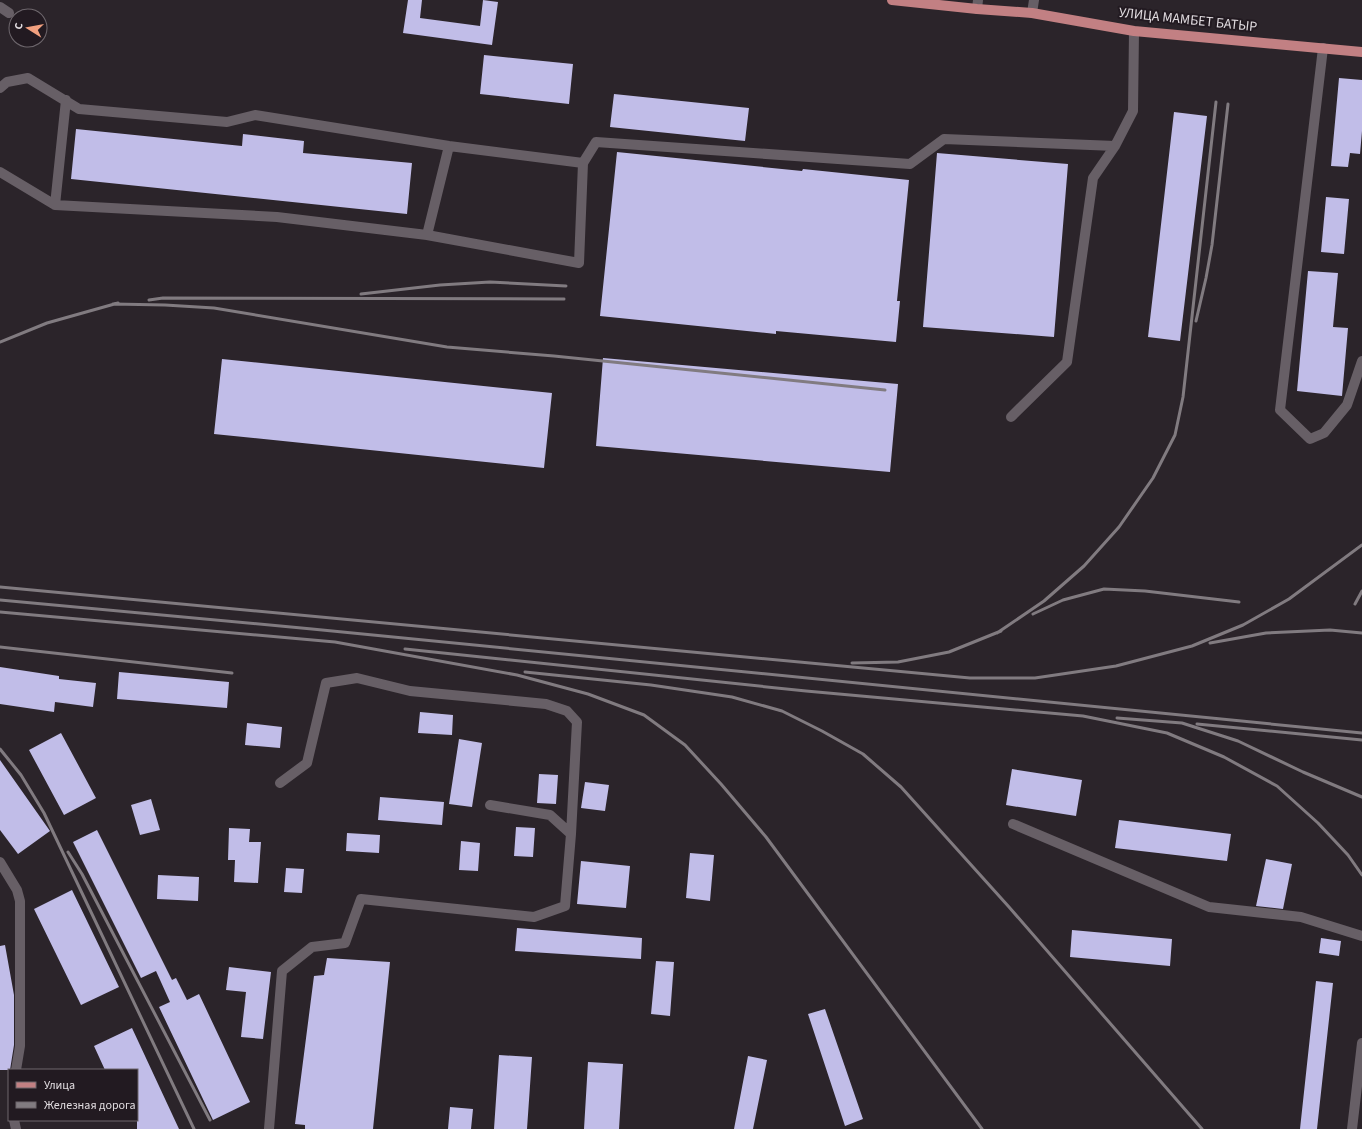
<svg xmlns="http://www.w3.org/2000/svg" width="1362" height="1129" viewBox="0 0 1362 1129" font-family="'Source Sans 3',sans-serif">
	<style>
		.building { fill: #c1bde8 }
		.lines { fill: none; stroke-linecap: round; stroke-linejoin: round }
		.minor { stroke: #675f66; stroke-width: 10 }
		.major { stroke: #c28083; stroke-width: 10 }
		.rail { stroke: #817b80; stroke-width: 3 }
		.labels { text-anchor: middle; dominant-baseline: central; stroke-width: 4; stroke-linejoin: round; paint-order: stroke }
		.street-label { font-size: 14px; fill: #e0dbdf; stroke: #221a21 }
	</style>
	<rect width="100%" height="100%" fill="#2b242a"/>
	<path class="building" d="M408 0H422L420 18 480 26 483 0 498 2 492 45 403 33Z
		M484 55 573 64 569 104 480 94Z
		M1339 78 1362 80V131L1360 154 1350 153 1348 167 1331 166Z
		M614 94 749 108 745 141 610 127Z
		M1174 112 1207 116 1180 341 1148 337Z
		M76 129 242 146 243 134 304 141 303 153 412 163 407 214 71 179Z
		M617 152 802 171 803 169 909 180 897 301H900L896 342 776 331V334L600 316Z
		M937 153 1068 164 1054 337 923 327Z
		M1326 197 1349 199 1344 254 1321 252Z
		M1308 271 1338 273 1333 327 1348 328 1342 396 1297 391Z
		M603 358 898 384 890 472 596 446Z
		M222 359 552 393 544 468 214 434Z
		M0 667 59 676V679L96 683 93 707 55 702 54 712 0 704Z
		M119 672 229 682 227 708 117 699Z
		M420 712 453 715 452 735 418 733Z
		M247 723 282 727 280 748 245 745Z
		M61 733 96 798 64 815 29 750Z
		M459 739 482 743 472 807 449 804Z
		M0 760 50 831 18 854 0 830Z
		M1012 769 1082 780 1076 816 1006 805Z
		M539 774 558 775 556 804 537 803Z
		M585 782 609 785 605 811 581 808Z
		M380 797 444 802 442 825 378 820Z
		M151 799 160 830 140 835 131 805Z
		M1119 820 1231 834 1227 861 1115 848Z
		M516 827 535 828 533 857 514 856Z
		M229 828 250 829 249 842H261L258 883 234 882 235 860H228Z
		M97 830 172 980 176 978 187 1000 199 994 250 1102 213 1120 159 1007 170 1002 156 971 141 978 73 842Z
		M347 833 380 835 379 853 346 851Z
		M461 841 480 843 478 871 459 870Z
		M690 853 714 855 710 901 686 898Z
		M1266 859 1292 864 1283 909 1256 906Z
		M581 861 630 866 626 908 577 904Z
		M286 868 304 869 302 893 284 892Z
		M158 875 199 877 198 901 157 899Z
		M72 890 119 987 81 1005 34 909Z
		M517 928 642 938 641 959 515 951Z
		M1072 930 1172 939 1170 966 1070 957Z
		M1321 938 1341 941 1339 956 1319 953Z
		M5 945 14 995V1045L10 1070H0V946Z
		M327 958 390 962 373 1129H305V1125L295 1124 314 976 324 975Z
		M656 961 674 962 670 1016 651 1014Z
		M229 967 271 972 263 1039 241 1037 246 992 226 990Z
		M1316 981 1333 983 1317 1129H1300Z
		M825 1009 863 1119 845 1126 808 1014Z
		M132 1028 179 1129H137V1070H105L94 1046Z
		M499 1055 532 1057 527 1129H494Z
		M748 1056 767 1060 753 1129H734Z
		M588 1062 623 1064 619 1129H584Z
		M450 1107 473 1109 471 1129H448Z"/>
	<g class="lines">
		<path class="minor" d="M0 7 9 13
			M977 9 978 0
			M1032 13 1034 0
			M1323 48 1280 410 1310 439 1324 433 1347 405 1362 361
			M0 88 7 82 28 78 79 109 227 122 255 115 449 146 583 163
			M0 172 55 205 277 217 427 235 449 146
			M55 205 66 100
			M427 235 579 263 583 163 596 142 910 164 944 139 1115 146
			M1011 417 1067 362 1093 178 1115 146 1133 111 1134 31
			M280 783 307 763 326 683 357 678 410 691 546 704 567 711 577 722 571 834
			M1013 824 1209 907 1301 917 1362 936
			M0 862 17 890 20 901V1046L16 1070
			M14 1120 16 1129
			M269 1129 282 971 312 947 345 943 361 899 534 917 565 906 571 834 550 815 490 805
			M1352 1129 1362 1043"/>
		<path class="major" d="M892 0 977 9 1032 13 1134 31 1362 52"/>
		<path class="rail" d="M361 294 440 285 490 282 566 286
			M149 300 163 298 564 299
			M113 304 165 305 214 308 447 347 554 356 885 390
			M1196 321 1206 278 1212 245 1228 104
			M0 342 47 323 118 303
			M0 587 970 678H1035L1116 666 1192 646 1243 625 1289 599 1362 545
			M0 600 312 629 1362 733
			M1355 604 1362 591
			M0 612 335 642 517 675 588 694 644 715 685 745 721 784 766 837 982 1129
			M1033 614 1063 600 1104 589 1145 591 1239 602
			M997 633 1044 601 1084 566 1119 527 1153 478 1175 435 1183 397 1216 102
			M1210 643 1266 633 1330 630 1362 633
			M0 647 232 673
			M405 649 806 691 1083 716 1167 733 1224 757 1277 786 1318 823 1348 855 1362 875
			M852 663 898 662 949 652 1001 631
			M525 672 651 685 732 697 782 711 822 731 863 754 901 787 1009 907 1202 1129
			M1117 718 1182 723 1238 741 1303 772 1362 797
			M1197 724 1362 740
			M0 749 21 775 44 813 194 1129
			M68 852 82 874 210 1120"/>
	</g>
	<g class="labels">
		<g class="street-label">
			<text transform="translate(1188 20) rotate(6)">УЛИЦА МАМБЕТ БАТЫР</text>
		</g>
	</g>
	<rect x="8" y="1069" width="130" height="52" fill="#221a21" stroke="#6e676d"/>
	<rect x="16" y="1082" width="20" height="6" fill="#c28083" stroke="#6e676d"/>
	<text x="44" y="1089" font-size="12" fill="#e0dbdf">Улица</text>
	<rect x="16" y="1102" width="20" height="6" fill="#817b80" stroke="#6e676d"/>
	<text x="44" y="1109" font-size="12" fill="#e0dbdf">Железная дорога</text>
	<g transform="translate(28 28) rotate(281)"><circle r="19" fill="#221a21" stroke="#6e676d"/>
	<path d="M0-3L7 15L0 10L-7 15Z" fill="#f2a07f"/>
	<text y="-6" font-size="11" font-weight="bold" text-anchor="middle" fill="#e0dbdf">С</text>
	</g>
</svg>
